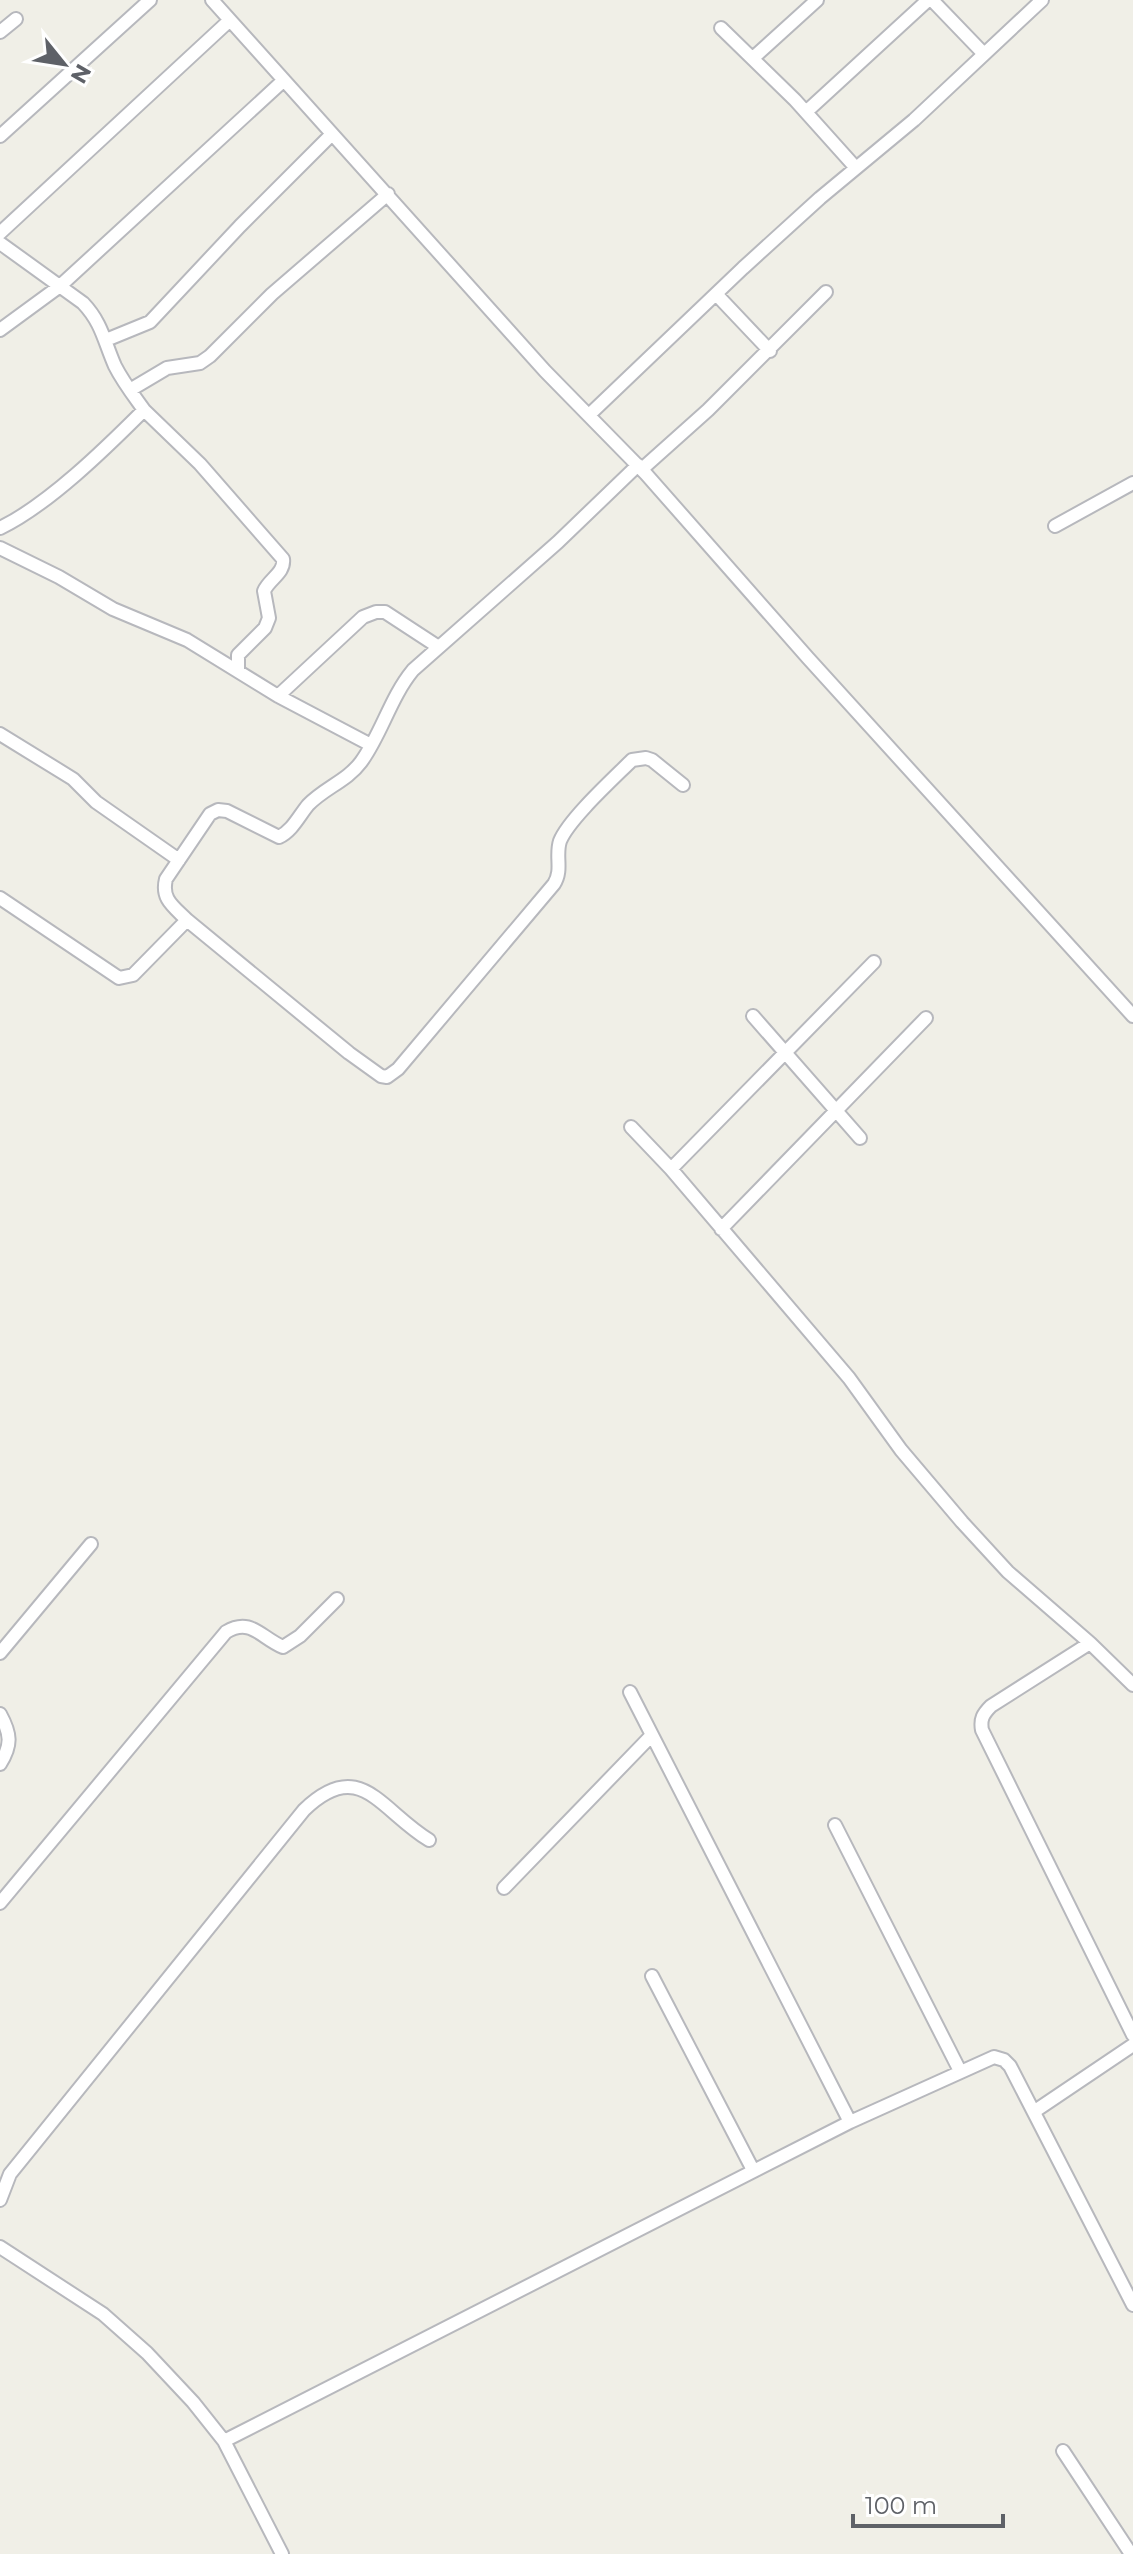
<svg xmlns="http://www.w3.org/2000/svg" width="1133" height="2554" viewBox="0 0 1133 2554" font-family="Montserrat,sans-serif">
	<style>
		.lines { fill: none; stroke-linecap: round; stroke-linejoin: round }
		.minor-casing { stroke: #b7b8bd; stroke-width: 16 }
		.minor { stroke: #fff; stroke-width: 12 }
	</style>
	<rect width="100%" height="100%" fill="#f0efe7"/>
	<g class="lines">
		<defs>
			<path id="minor" d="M212 0 545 371 646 474 808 658 1133 1016
				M932 0 984 54
				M721 28 795 100 856 168
				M0 32 16 19
				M753 58 817 0
				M806 112 928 0
				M0 136 150 0
				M0 233 230 20
				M0 243 83 303C102 323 104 341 115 366 123 382 134 396 144 410 106 448 48 505 0 528
				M716 294 770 351
				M0 330 60 286 284 80
				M106 340 150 322 240 226 332 134
				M130 390 167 368 200 363 210 356 272 294 388 194
				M144 410 200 464 283 559C285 573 269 579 264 591L269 618 265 628 238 655V671
				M589 415 743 268 820 198 914 120 1042 0
				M642 469 708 410 826 292
				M1055 526 1133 483
				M0 548 59 577 113 609 187 640 278 696 371 745
				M278 696 363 617 376 612H385L437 646
				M0 734 73 779 96 802 179 860
				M0 898 119 978 133 975 187 920C173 906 161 899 166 879L210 814 218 810 227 811 279 837C292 831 299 816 308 805 324 788 347 781 361 762 382 733 390 698 413 670L558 542 638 465
				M187 920 349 1053 381 1076 387 1077 398 1069 554 884C563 870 555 856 560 841 569 819 613 779 632 760L646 758 652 760 683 785
				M753 1016 860 1138
				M631 1127 671 1169 849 1378 901 1450 962 1522 1008 1572 1090 1643 1133 1685
				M671 1169 874 962
				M721 1229 926 1018
				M1090 1643 991 1706C983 1714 980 1719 982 1730L1133 2035
				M0 1653 91 1544
				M630 1692 850 2122
				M0 1714C11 1734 12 1745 0 1764
				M835 1825 960 2071
				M504 1888 651 1736
				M0 1903 226 1632C251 1617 261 1638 283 1647L300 1636 337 1599
				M652 1976 753 2170
				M1035 2111 1133 2045
				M0 2200 10 2174 304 1810C360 1756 380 1810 429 1840
				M0 2247 103 2314 147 2353 193 2402 224 2441 282 2554
				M224 2441 850 2122 994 2057 1004 2060 1010 2066 1133 2305
				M1063 2451 1131 2554"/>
		</defs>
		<use href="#minor" class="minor-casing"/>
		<use href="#minor" class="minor"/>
	</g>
	<g transform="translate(64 64) rotate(120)" stroke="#ffffff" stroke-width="6" paint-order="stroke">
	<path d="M0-6L14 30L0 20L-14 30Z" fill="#5e6167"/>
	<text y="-12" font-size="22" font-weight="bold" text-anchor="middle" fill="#5e6167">N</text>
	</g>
	<path d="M853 2514v12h150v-12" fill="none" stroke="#5e6167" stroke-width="4"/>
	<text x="865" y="2514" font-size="24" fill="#5e6167" stroke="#ffffff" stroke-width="6" paint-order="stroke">100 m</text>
</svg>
